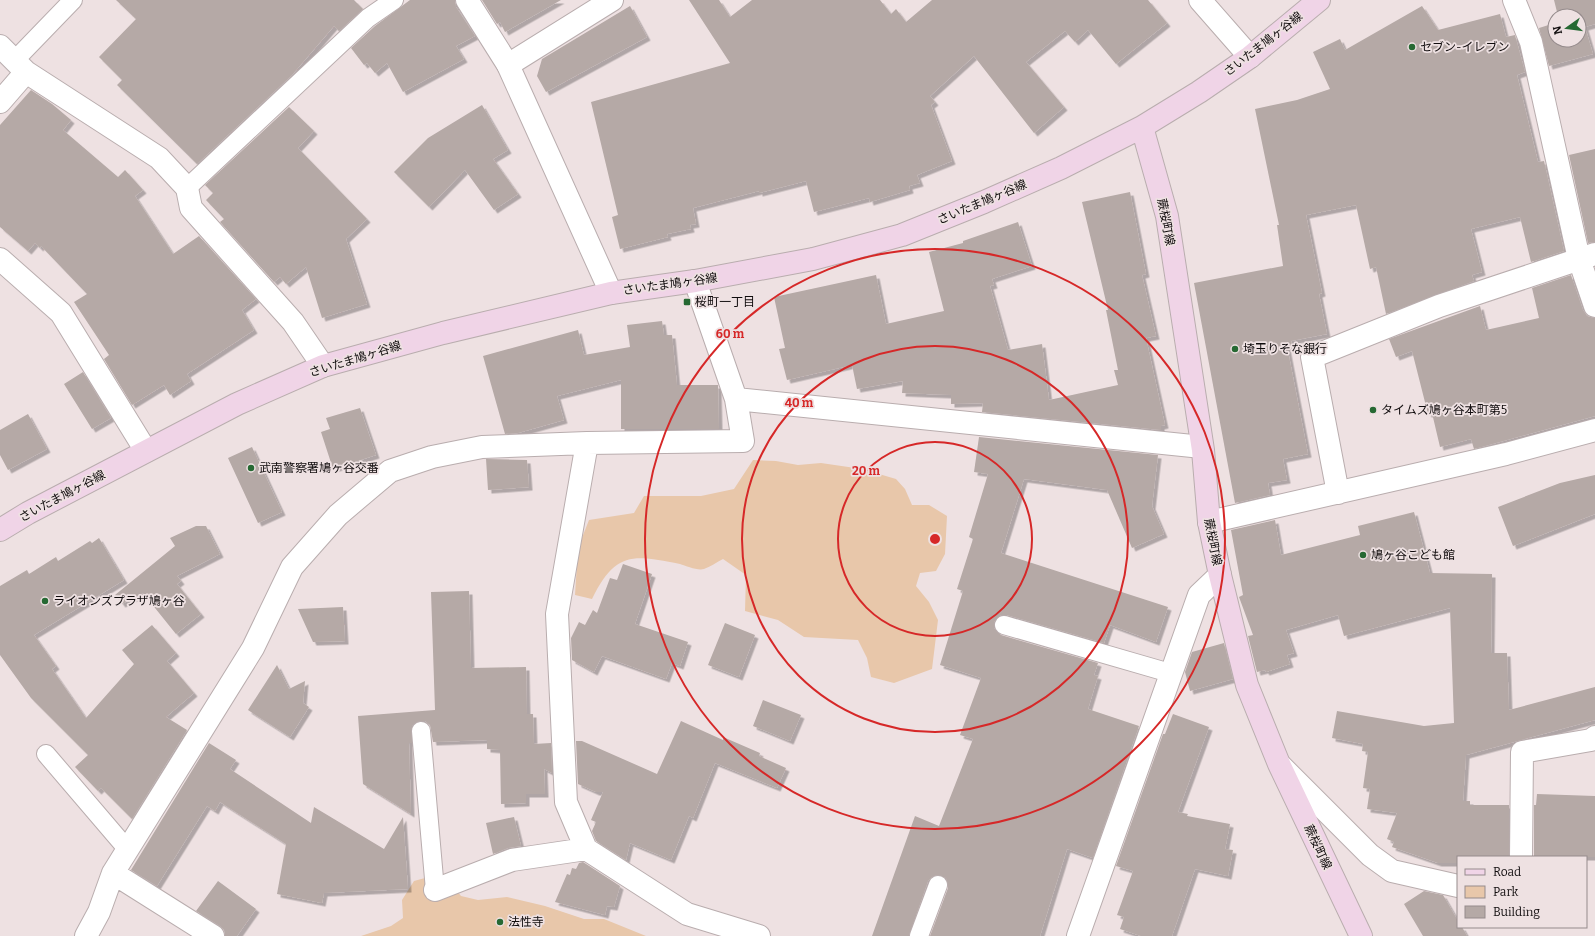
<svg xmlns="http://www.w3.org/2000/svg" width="1595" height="936" viewBox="0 0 1595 936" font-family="Bitter,'Noto Sans JP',serif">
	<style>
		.green { fill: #e8c7aa }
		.building { fill: #b5a9a6; filter: url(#shadow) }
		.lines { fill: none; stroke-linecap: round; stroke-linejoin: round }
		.service-casing { stroke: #b9adae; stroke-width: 20 }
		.minor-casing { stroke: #b9adae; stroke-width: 24 }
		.tertiary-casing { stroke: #b9adae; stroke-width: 24 }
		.secondary-casing { stroke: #b9adae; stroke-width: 24 }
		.service { stroke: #fff; stroke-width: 18 }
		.minor { stroke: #fff; stroke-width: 22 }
		.tertiary { stroke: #fff; stroke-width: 22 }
		.secondary { stroke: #f0d4e7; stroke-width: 22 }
		.ring { fill: none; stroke: #d62828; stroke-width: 2 }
		.poi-dot { fill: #266933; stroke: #eee1e2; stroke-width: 1.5 }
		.labels { text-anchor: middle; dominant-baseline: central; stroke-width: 3.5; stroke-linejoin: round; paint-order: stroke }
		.street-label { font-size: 12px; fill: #0f0b0c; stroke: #eee1e2 }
		.poi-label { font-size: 12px; fill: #0f0b0c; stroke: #eee1e2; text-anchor: start }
		.centre { fill: #d62828; stroke: #eee1e2; stroke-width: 2 }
		.ring-label { font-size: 12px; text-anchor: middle; font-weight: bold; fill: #d62828; stroke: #eee1e2; stroke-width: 3.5; stroke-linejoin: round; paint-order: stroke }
	</style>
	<defs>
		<filter id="shadow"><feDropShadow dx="3.5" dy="3.5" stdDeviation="0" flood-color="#0004"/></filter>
	</defs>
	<rect width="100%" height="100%" fill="#eee1e2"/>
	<path class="green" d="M753 460 776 461 798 465 821 463 862 469 896 479 905 489 912 505H929L947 516 945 554 936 571 920 573 916 586 929 602 938 620 932 669 894 683 871 677 867 658 858 640 804 637 778 620 745 611 746 575 723 559C717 562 710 567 704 569 698 571 686 566 680 564 632 554 615 552 592 599L575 595 578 548 589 520 634 513 644 496H701L734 489Z
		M443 873 461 896 478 900 507 897 545 906 584 919H604L646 936H361L391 926 403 918 402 900 414 881Z"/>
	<path class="building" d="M116 0H354L363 9 339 31 334 26 292 75 197 164 117 85 122 80 99 57 136 19Z
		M410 0H455L456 7 475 36 456 46 464 59 403 92 387 63 375 73 367 63 364 65 351 48 375 26Z
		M482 0H561L505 32 500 22 497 24Z
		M689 0H719L730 17 752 0H880L891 14 896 9 906 22 932 0H1148L1167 23 1116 64 1088 30 1075 42 1065 31 1026 62 1064 107 1034 133 974 56 930 96 935 102 931 105 952 161 917 175 920 183 909 186 910 190 870 202 869 198 814 212 806 181 759 193V191L693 208 696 224 690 225 691 229 667 234 668 237 620 249 612 217 618 215 591 102 730 63Z
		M1554 0H1595V24L1585 27 1593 54 1549 66 1539 28 1555 23V40H1579V16H1558Z
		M630 6 647 37 546 92 537 76 542 59Z
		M1422 6 1438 30 1500 14 1506 37 1515 35 1525 72 1517 75 1538 162 1544 161 1564 251 1531 262 1520 217 1471 229 1482 272 1472 275 1474 281 1386 314 1376 267 1370 269 1356 205 1306 215 1322 293 1319 294 1327 334 1291 341 1292 345 1287 346 1308 454 1283 459 1287 480 1268 483 1270 495 1235 503 1194 283 1283 266 1277 225H1279L1255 109 1297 100 1330 89 1313 52 1340 39 1345 50Z
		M31 90 52 104 71 120 63 130 118 177 125 170 143 190 135 196 173 254 199 236 256 299 242 310 254 330 187 374 191 381 170 395 164 385 132 405 104 359 109 355 74 302 87 294 41 246 40 248 35 243 28 251 0 227V125Z
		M482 105 508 150 493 159 518 194 494 210 465 170 429 207 394 172 428 138Z
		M289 107 314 131 298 148 367 219 346 239 367 304 322 318 306 267 286 284 280 277 274 282 220 222 224 219 206 200 213 193 205 185Z
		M1595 149V242L1588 243 1569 155Z
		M1130 192 1146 274 1142 275 1156 336 1146 338 1165 425 1161 426V430L982 412 983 403 951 404V395L902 393 903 381 857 389 852 365 787 380 779 349 785 348 774 297 876 275 886 324 944 311 929 252 963 243V241L1018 222 1032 266 992 279 994 285 990 286 1008 350 1042 344 1049 400 1118 385 1114 370H1118L1106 310H1108L1082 202Z
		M1571 275 1583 310 1587 316 1595 318V416L1474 449 1471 439 1440 447 1432 413 1428 414 1412 351 1396 357 1389 339 1480 306 1486 330 1539 318 1532 288Z
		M662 321 664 335H672L677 385H718L719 429H621V380L557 396 564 420 518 433 505 434 483 356 578 330 584 355 630 347 627 325Z
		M83 372 111 418 92 429 64 384Z
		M360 408 376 455 333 469 321 432 330 429 326 418Z
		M28 414 47 449 8 470 0 455V430Z
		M979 437 1158 455 1152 506 1164 534 1132 548 1107 490 1024 479 1001 553 1168 607 1156 642 1110 625 1104 643 1007 615H1001L994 622V628L1001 635 1098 663 1094 675 1098 676 1088 709 1139 726 1093 858 1067 849 1040 936H930L948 888 946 878 937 875 932 877 928 881 909 936H872L915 816 939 826 973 739 960 735 981 678 940 665 963 591 957 589 973 539 969 537 988 474 974 472Z
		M252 447 282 512 258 523 228 458Z
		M486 459 527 460 529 487 488 490Z
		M1595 475V514L1513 546 1498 507 1560 483Z
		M1414 512 1430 573 1492 574 1491 653H1507L1509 710 1595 687V720L1466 755 1463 801H1470V805H1509V857H1458V863H1438L1392 847 1394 842 1387 839 1397 813 1367 809 1370 789 1363 788 1368 752 1362 751 1363 744 1332 738 1337 711 1424 726 1454 723 1450 608 1344 636 1338 615 1286 630 1294 653 1287 655 1290 664 1266 672 1265 670 1257 672 1248 636 1253 635 1239 597 1243 595 1231 530 1275 520 1281 555 1360 535 1358 526Z
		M196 526H206L220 554 177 576 181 581 177 584 201 614 176 634 143 593 122 604 115 595 175 546 170 538Z
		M99 538 124 580 34 635 56 666 52 669 86 718 134 664 122 650 152 625 176 653 167 661 194 693 166 717 187 730 132 819 101 788 98 791 75 767 88 755 31 698 0 655V586L27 570 29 574 56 557 58 561 90 541 92 543Z
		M623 564 652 574 635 624 688 642 680 666 672 663 666 679 602 656 594 672 572 660 571 638 579 622 585 625 593 610 597 613 610 578 617 580Z
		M469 591 471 668 526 667 527 714H533L534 744 551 743 552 773 544 769 545 794H526V803L501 804 500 750 487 749V740L433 742 430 725 425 721H420L412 726V743H409L411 814 363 784 358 716 435 710 431 592Z
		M343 607 345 641 313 642 298 609Z
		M725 623 755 635 739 677 708 665Z
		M1224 643 1233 679 1190 691 1185 672 1192 652Z
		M277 665 289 689 305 681 303 703 309 707 290 737 248 710Z
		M763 700 801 715 790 741 753 726Z
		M1173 714 1209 727 1178 812 1188 814 1187 816 1230 824 1225 849 1233 850 1228 876 1195 869 1172 936H1141L1120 929 1124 917 1117 915 1133 871 1116 866 1163 734H1165Z
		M681 721 723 740V737L760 753 759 756 786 768 777 788 715 763 693 818 689 816 671 860 630 843 626 860 596 841 592 831 596 822 591 820 603 792H596L578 784 576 741H582L657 774Z
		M209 743 236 760 230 769 311 823 314 807 384 849 403 817 408 889 324 893 322 903 277 894 286 844 220 802 215 811 207 806 157 886 131 870Z
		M1537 794 1595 796V857H1534V805H1536Z
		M514 817 521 846 508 848 493 854 486 823Z
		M583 862 620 886 614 907 607 906 605 915 555 902 567 874 570 875 572 868 576 869 579 863Z
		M218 881 256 909 237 936H225L224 930 220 926 196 911Z
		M1424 891 1443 895 1458 921V927H1462L1467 936H1423L1404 904Z"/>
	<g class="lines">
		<defs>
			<path id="service" d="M15 60 73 0
				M187 188 368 18 394 0
				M1004 625 1170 673
				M421 731 435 890
				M46 754 128 850
				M919 936 938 885"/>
			<path id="minor" d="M467 0 508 65 611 293
				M1514 0 1531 42 1579 259 1595 306
				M0 46 26 72 159 158 187 188 191 208 293 322 323 366
				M0 102 26 72
				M0 259 61 313 146 451
				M736 399 1202 447
				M587 443 743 441 736 399 695 281
				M1338 493 1312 357 1439 306 1595 254
				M1209 522 1506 454 1595 430
				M1281 766 1370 855 1392 871 1458 886
				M1521 857 1522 752 1591 740 1595 737
				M113 873 213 936
				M435 890 512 860 586 849
				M86 936 99 912 113 873 253 648 292 567 338 515 390 471 432 457 482 447 587 443 557 614 566 802 586 849 687 914 759 936
				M1078 936 1199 595 1220 575"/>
			<path id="tertiary" d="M1200 0 1250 57
				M508 65 612 0"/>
			<path id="secondary" d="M1142 127 1167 216 1203 450 1209 522 1220 575 1247 685 1279 764 1361 936
				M0 530 28 513 237 404 323 366 443 333 611 293 695 281 813 259 902 235 984 202 1061 168 1142 127 1199 92 1250 57 1319 0"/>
		</defs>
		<use href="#service" class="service-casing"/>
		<use href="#minor" class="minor-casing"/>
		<use href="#tertiary" class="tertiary-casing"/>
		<use href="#secondary" class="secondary-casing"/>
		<use href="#service" class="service"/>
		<use href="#minor" class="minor"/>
		<use href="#tertiary" class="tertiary"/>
		<use href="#secondary" class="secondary"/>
	</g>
	<g class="ring">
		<circle cx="935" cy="539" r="97"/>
		<circle cx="935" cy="539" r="193"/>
		<circle cx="935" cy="539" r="290"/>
	</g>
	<g class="poi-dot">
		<circle cx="1412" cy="47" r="4"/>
		<rect x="683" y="298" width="8" height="8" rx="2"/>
		<circle cx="1235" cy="349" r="4"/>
		<circle cx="1373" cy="410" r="4"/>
		<circle cx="251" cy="468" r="4"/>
		<circle cx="1363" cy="555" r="4"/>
		<circle cx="45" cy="601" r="4"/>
		<circle cx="500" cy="922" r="4"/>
	</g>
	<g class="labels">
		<g class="street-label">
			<text transform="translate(1263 44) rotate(-38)">さいたま鳩ヶ谷線</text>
			<text transform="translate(982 202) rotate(-23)">さいたま鳩ヶ谷線</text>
			<text transform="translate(1166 222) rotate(79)">蕨桜町線</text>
			<text transform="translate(670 284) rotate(-8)">さいたま鳩ヶ谷線</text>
			<text transform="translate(355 359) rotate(-17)">さいたま鳩ヶ谷線</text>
			<text transform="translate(62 496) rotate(-28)">さいたま鳩ヶ谷線</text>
			<text transform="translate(1213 542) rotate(79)">蕨桜町線</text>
			<text transform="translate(1318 847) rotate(65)">蕨桜町線</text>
		</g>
		<g class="poi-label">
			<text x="1420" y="47">セブン-イレブン</text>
			<text x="695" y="302">桜町一丁目</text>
			<text x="1243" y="349">埼玉りそな銀行</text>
			<text x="1381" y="410">タイムズ鳩ヶ谷本町第5</text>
			<text x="259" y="468">武南警察署鳩ヶ谷交番</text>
			<text x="1371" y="555">鳩ヶ谷こども館</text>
			<text x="53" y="601">ライオンズプラザ鳩ヶ谷</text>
			<text x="508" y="922">法性寺</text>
		</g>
	</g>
	<circle cx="935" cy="539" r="6" class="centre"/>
	<g class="ring-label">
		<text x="730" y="338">60 m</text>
		<text x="799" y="407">40 m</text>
		<text x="866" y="475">20 m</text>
	</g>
	<rect x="1457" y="856" width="130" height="72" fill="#eee1e2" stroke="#958b8c"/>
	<rect x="1465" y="869" width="20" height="6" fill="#f0d4e7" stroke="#958b8c"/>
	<text x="1493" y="876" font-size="12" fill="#0f0b0c">Road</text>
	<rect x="1465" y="886" width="20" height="12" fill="#e8c7aa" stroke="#958b8c"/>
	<text x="1493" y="896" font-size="12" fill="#0f0b0c">Park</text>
	<rect x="1465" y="906" width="20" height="12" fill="#b5a9a6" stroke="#958b8c"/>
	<text x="1493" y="916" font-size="12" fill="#0f0b0c">Building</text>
	<g transform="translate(1567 28) rotate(256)"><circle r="19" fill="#eee1e2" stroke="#958b8c"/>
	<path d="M0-3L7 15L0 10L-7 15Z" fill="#266933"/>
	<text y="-6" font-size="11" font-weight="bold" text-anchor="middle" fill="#0f0b0c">N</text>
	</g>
</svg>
